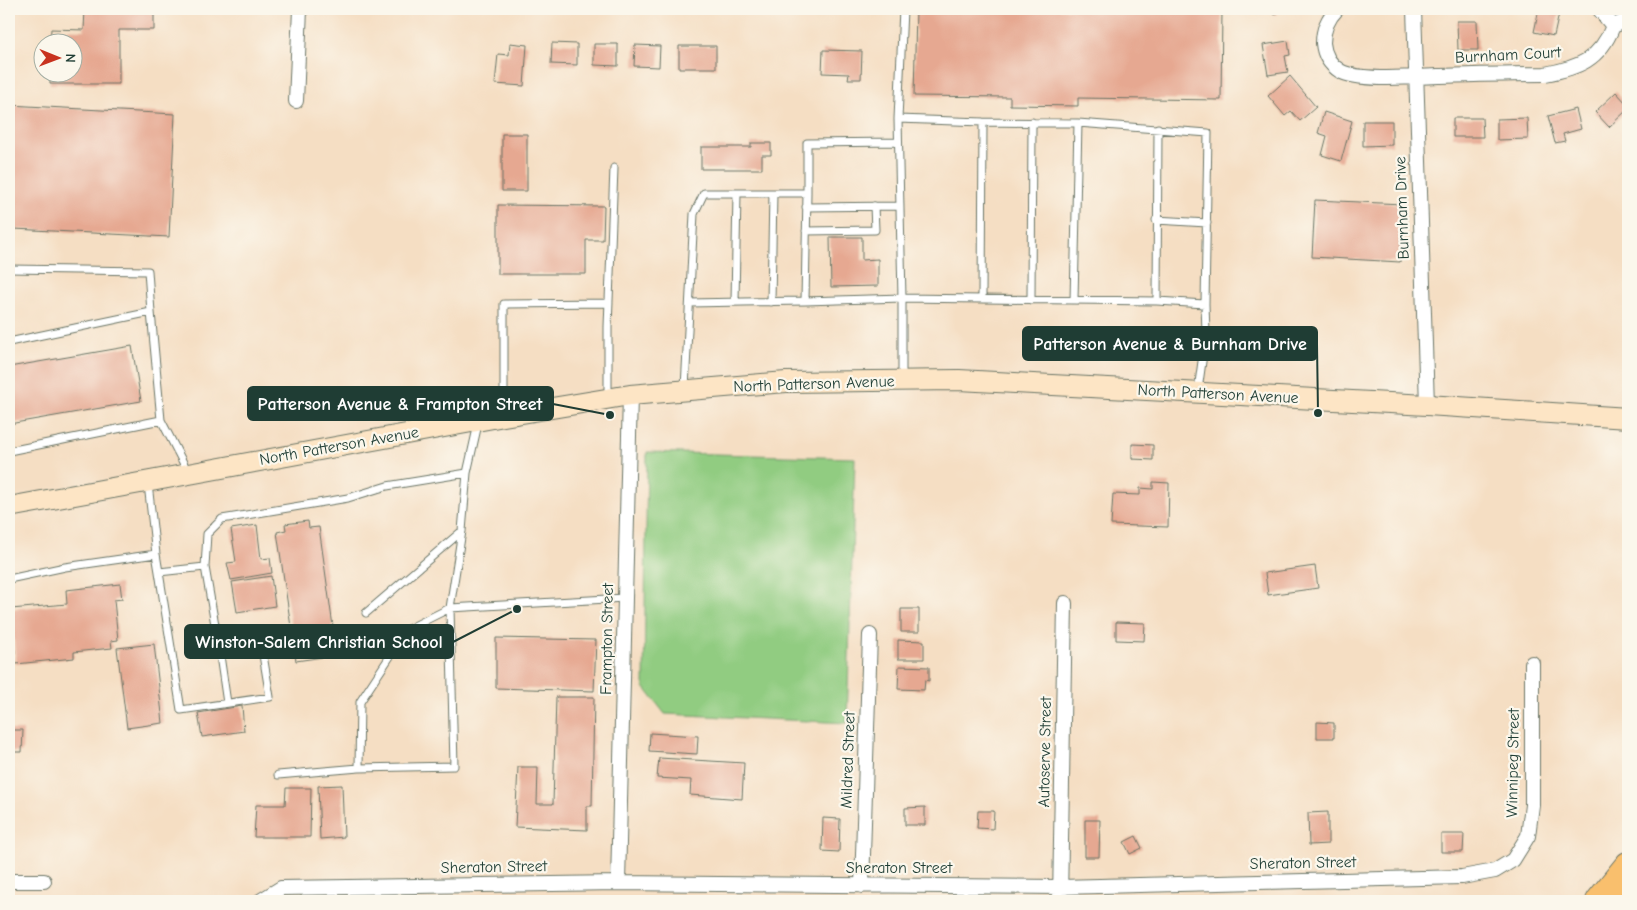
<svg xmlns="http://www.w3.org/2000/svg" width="1637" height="910" viewBox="0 0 1637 910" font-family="'Comic Neue',sans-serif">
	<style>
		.green { fill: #91cc81; stroke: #58845a }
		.building { fill: #e6a891 }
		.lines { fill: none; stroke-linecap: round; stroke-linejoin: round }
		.service-casing { stroke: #6a7566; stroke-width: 9 }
		.minor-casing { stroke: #6a7566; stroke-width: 16 }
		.secondary-casing { stroke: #6a7566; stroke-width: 22 }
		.motorway-casing { stroke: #6a7566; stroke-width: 28 }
		.service { stroke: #fff; stroke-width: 7 }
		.minor { stroke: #fff; stroke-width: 14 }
		.secondary { stroke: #fde5c5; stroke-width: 20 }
		.motorway { stroke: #f9bf6d; stroke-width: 26 }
		.labels { text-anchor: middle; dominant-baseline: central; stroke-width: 4.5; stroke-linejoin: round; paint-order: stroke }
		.street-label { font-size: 16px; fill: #1f3d34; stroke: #fbf7ec }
		.leader { fill: none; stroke: #1f3d34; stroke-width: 2 }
		.callout-dot { fill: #1f3d34; stroke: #fbf7ec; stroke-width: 2 }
		.callout { fill: #1f3d34; stroke: #1f3d34; stroke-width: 2 }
		.callout-label { font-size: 18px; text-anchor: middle; font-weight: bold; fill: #fff }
	</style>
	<rect width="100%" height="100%" fill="#fbf7ec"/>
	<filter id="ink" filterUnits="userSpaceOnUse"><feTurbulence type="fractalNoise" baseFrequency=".02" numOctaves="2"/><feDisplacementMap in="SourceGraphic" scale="10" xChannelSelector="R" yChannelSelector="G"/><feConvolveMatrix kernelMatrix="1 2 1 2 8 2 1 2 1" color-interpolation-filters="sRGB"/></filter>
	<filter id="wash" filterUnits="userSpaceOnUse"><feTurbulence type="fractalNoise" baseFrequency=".0096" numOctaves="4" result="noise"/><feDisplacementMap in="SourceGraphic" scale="20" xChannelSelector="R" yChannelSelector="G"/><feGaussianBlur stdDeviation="1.12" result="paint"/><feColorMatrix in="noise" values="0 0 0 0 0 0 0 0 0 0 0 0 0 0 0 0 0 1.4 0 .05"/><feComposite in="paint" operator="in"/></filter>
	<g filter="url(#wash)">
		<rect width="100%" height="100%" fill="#f5dec3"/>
		<path class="green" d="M647 452 855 458 847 723 665 714 644 687Z"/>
		<g id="blocks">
			<path class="building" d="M85 9H154V30H119V84H50V72H72V42H50L51 29 84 30Z
				M916 9H1222L1221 100 1078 98V106L1010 105V97L914 96Z
				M1269 9H1282L1275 15Z
				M1539 9H1560L1554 36 1534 32Z
				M1457 21H1477L1478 50H1458Z
				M1288 41 1290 55 1285 56 1288 72 1268 75 1263 45Z
				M510 43 527 45 524 86 495 84 498 54 509 55Z
				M552 43 577 44V65L551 64Z
				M594 44H618V66L594 65Z
				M635 45 660 46 659 67 634 66Z
				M679 46H716V68H679Z
				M823 50 862 51 861 79H848L849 74 822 73Z
				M1290 76 1316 107 1300 121 1291 111 1285 116 1268 96Z
				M1616 92 1628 105V109L1609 127 1595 112Z
				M9 105 175 114 169 237 14 229V245L9 244Z
				M1576 109 1581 129 1563 134 1565 141 1555 143 1548 116Z
				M1324 112 1352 121 1341 161 1322 155 1327 136 1318 133Z
				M1453 118H1482L1483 137H1453Z
				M1527 118 1528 139 1497 140V119Z
				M1363 121H1392V145L1363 146Z
				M502 134H527V191H502Z
				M751 143H771V155H762V169H701V147H751Z
				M1315 200 1403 204 1400 262 1312 257Z
				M498 205 604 206 603 240H586V274H498Z
				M830 237H862V260L878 259V286L831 287Z
				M132 346 141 401 9 424V367Z
				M1132 444 1153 445V460L1132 459Z
				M1153 482 1169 483 1168 527 1111 525 1113 494 1140 495V488L1153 489Z
				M308 521 309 528 319 527 337 655 296 661 277 532 286 530 285 524Z
				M257 525 261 559 270 558 272 573 231 580 227 563 236 562 231 529Z
				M1315 566 1318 588 1268 595 1265 573Z
				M271 576 275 606 237 612 232 582Z
				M120 584 122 599 114 600 118 640 111 641 112 648 74 652V658L16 664 11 609 67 604 66 590Z
				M901 609H919V632H901Z
				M1116 622 1145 623 1144 641 1116 640Z
				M496 638 596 640 594 691 496 688Z
				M898 640 924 641V659H898Z
				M154 644 163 723 127 728 117 648Z
				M899 666 929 667V681L925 680 924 690 898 689Z
				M556 697H594L592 806H587V830L515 827 518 767H538L537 804H553Z
				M242 706 244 731 202 737 198 713Z
				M1317 722 1334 723V738H1317Z
				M9 730H23L22 752H9Z
				M650 733 698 736 697 754 649 751Z
				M659 758 744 763 742 799 690 795 691 780 657 778Z
				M342 785 344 837 320 839 318 786Z
				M286 788H311L310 837H254L256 805H285Z
				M925 807V825H905V808Z
				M978 811H994L993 829 977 828Z
				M1328 812V844L1309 845 1308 813Z
				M823 818 840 819 839 852 822 851Z
				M1085 820H1100L1099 857H1085Z
				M1441 834H1464L1463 852H1441Z
				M1136 836 1142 848 1130 854 1124 842Z"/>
		</g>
	</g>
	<g filter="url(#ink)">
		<use href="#blocks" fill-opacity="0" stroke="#6a7566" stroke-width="1"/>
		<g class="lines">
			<defs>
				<path id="service" d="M903 9 898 119 902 298 1157 301 1205 304 1206 333 1198 390
					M898 119 983 122 1078 123 1208 133 1205 304
					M807 193V143L898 142
					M806 207 900 206
					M1156 220 1207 223
					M806 231 875 230 874 206
					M9 269 148 271 151 312
					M982 299 983 122
					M1031 300 1032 122
					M1074 300 1078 123
					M1157 301 1158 128
					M735 302 737 193
					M771 302 773 193
					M690 303 805 301
					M9 342 151 312 161 420 188 472
					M685 388 694 214 704 193H807L805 301 902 298V378
					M608 396V327L614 168
					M504 415V304L609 303
					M478 424 467 473 462 531 450 608 625 598
					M9 451 161 420
					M148 484 156 554 159 572
					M205 567 159 572 181 710 270 697 260 637 218 642
					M9 579 65 567 156 554
					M450 608 454 766 359 768 360 702 408 629Z
					M366 613 462 531
					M227 703 218 642 205 567 207 534 222 519 348 498 387 486 467 473
					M278 775 359 768"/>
				<path id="minor" d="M1337 9C1328 18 1323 30 1323 43 1324 55 1329 64 1340 71 1359 82 1415 77 1438 76 1474 75 1509 74 1545 74 1578 68 1600 60 1613 26L1628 20
					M1414 9 1427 405
					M1599 9 1613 26
					M296 101 300 9
					M9 881H44
					M618 883 630 395
					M862 886 870 635
					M260 901 281 888 618 883 1060 887 1462 877 1495 871 1513 860 1528 836 1532 805V663
					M1060 901 1065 603"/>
				<path id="secondary" d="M9 507 504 416 630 395 786 382 959 380 1427 405 1628 418"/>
				<path id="motorway" d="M1599 901 1628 865"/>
			</defs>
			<use href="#service" class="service-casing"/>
			<use href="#minor" class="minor-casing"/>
			<use href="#secondary" class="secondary-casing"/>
			<use href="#motorway" class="motorway-casing"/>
			<use href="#service" class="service"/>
			<use href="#minor" class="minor"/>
			<use href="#secondary" class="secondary"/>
			<use href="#motorway" class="motorway"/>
		</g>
	</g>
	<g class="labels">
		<g class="street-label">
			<text transform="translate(1508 55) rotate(-3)">Burnham Court</text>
			<text transform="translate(1402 208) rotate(-92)">Burnham Drive</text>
			<text transform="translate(814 384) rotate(-2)">North Patterson Avenue</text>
			<text transform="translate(1218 394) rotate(3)">North Patterson Avenue</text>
			<text transform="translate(339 446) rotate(-10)">North Patterson Avenue</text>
			<text transform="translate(607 639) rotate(-89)">Frampton Street</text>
			<text transform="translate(1045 752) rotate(-89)">Autoserve Street</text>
			<text transform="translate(848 760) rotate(-88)">Mildred Street</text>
			<text transform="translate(1513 763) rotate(-89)">Winnipeg Street</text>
			<text transform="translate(1303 863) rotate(-1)">Sheraton Street</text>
			<text transform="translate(494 867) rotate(-1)">Sheraton Street</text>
			<text x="899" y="868">Sheraton Street</text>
		</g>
	</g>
	<path class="leader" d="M1318 413L1317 344M610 415L553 404M517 609L453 642"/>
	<g class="callout-dot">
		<circle cx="1318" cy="413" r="5"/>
		<circle cx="610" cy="415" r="5"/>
		<circle cx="517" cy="609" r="5"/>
	</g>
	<g class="callout">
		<rect x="1023" y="327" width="294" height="33" rx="5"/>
		<rect x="248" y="387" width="305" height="33" rx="5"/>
		<rect x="185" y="625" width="268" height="33" rx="5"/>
	</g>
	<g class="callout-label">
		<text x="1170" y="350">Patterson Avenue &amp; Burnham Drive</text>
		<text x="400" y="410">Patterson Avenue &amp; Frampton Street</text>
		<text x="319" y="648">Winston-Salem Christian School</text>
	</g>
	<rect width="1637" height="910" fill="none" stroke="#fbf7ec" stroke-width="30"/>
	<g transform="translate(58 58) rotate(91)"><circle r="24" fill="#fbf7ec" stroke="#a3ada2"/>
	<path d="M0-4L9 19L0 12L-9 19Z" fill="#c8321e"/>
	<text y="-8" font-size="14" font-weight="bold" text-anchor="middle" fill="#1f3d34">N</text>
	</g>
</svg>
